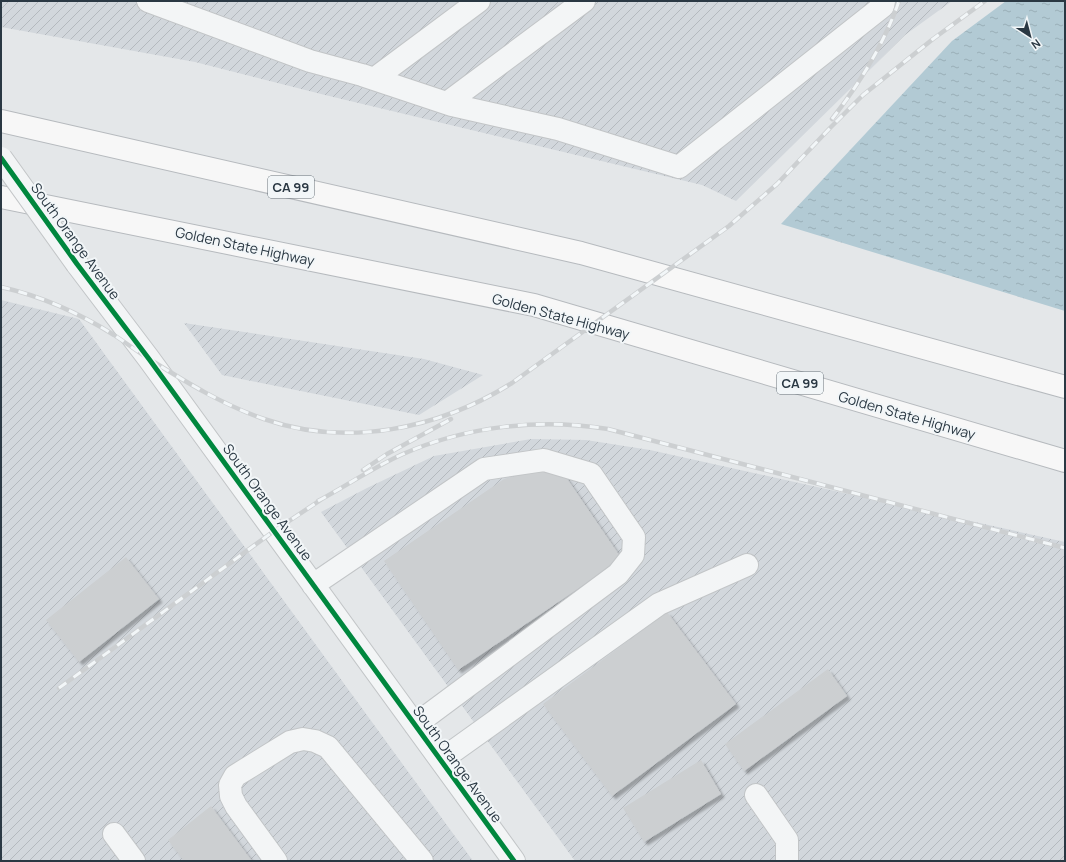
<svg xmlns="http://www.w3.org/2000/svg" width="1066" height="862" viewBox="0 0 1066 862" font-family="Manrope,sans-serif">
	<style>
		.industrial { fill: url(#industrial-furrows) }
		.water { fill: url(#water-ripples) }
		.building { fill: #cccfd1; filter: url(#shadow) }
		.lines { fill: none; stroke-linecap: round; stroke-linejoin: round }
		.minor-casing { stroke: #c2c5c7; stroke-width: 24 }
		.highway-casing { stroke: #b6babe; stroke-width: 24 }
		.minor { stroke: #f3f5f6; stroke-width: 22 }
		.highway { stroke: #f7f7f7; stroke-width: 22 }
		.rail-casing { stroke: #cccfd1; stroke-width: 4.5 }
		.rail { stroke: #f2f6f8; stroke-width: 3; stroke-dasharray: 9; stroke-linecap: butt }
		.minor-bridge-casing { stroke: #c2c5c7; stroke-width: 24; stroke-linecap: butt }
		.minor-bridge { stroke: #f3f5f6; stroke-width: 22 }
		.cycleway-casing { stroke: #f2f6f8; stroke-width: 8 }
		.cycleway { stroke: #00873e; stroke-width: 5 }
		.labels { text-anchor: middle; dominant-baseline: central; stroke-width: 4; stroke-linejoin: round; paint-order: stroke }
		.shield { fill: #f2f6f8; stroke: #667179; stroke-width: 1 }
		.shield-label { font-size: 13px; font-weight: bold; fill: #2a3843 }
		.street-label { font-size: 14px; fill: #2a3843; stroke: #f2f6f8 }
	</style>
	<defs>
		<pattern id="industrial-furrows" width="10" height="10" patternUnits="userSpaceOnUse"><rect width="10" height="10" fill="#d2d7dc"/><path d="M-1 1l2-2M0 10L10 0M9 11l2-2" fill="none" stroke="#b4b9be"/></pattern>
		<pattern id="water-ripples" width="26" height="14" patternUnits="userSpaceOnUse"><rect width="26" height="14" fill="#b2cad4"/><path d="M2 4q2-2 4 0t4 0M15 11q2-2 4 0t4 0" fill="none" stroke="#99aeb7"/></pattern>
		<filter id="shadow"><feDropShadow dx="3.5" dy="3.5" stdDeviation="1" flood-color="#0004"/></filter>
	</defs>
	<rect width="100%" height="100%" fill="#e4e7e9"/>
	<path class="industrial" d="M1 1H952L905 35 736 201 702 185 325 95 195 62 1 27Z
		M1 300 79 319 473 861H1Z
		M184 323 424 359 483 375 419 415 222 375Z
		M531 439 586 440 650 450 1065 542V861H575L321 512 367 488 434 456Z"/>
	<path class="water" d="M1006 1H1065V311L781 224 952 41Z"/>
	<path class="building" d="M557 464 622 559 458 670 384 561 504 479Z
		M126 557 159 599 79 662 46 620Z
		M667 612 736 704 612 796 543 704Z
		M828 669 847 696 744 771 725 744Z
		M701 760 721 794 644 842 623 808Z
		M211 806 252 861H184L168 840Z"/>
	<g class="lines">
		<defs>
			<path id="minor" d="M148 1 310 61 362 75 452 105 558 129 679 167 883 6 884 1
				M374 79 479 1
				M447 103 584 1
				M77 264 149 359 514 861
				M313 585 484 469 544 460 591 474 634 537 633 555 618 574 415 725
				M441 760 659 604 747 565
				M756 795 787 840V861
				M114 834 134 861
				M276 861 236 806 231 796 230 785 235 776 290 742 303 739 315 741 328 747 422 861"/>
			<path id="highway" d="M1 121 581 253 1065 387
				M1 197 534 305 1065 461"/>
		</defs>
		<use href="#minor" class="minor-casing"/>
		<use href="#highway" class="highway-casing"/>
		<use href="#minor" class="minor"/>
		<use href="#highway" class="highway"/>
		<defs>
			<path id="rail" d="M832 119C860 83 884 44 899 1
				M1 287C41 296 79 313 114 335 126 343 137 351 149 359 186 382 223 405 264 419 347 448 439 429 512 383L729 226 777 184 830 128 863 95 933 39 985 1
				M363 470 387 454 451 419
				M318 501C346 486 374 467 403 454 467 426 540 418 608 429L1065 548
				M59 688 274 531 322 499"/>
		</defs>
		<use href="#rail" class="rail-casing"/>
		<use href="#rail" class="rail"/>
		<defs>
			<path id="minor-bridge" d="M1 158 77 264"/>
		</defs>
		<use href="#minor-bridge" class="minor-bridge-casing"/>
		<use href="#minor-bridge" class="minor-bridge"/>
		<defs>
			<path id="cycleway" d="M1 158 77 264 149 359 514 861"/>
		</defs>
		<use href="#cycleway" class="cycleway-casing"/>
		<use href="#cycleway" class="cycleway"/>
	</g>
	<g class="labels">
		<g class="shield">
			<rect x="268" y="176" width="46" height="22" rx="3"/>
			<rect x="777" y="372" width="46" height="22" rx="3"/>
		</g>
		<g class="shield-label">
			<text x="291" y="187">CA 99</text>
			<text x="800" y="383">CA 99</text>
		</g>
		<g class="street-label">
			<text transform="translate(76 241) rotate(54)">South Orange Avenue</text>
			<text transform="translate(245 246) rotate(12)">Golden State Highway</text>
			<text transform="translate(561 316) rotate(15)">Golden State Highway</text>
			<text transform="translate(907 415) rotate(16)">Golden State Highway</text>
			<text transform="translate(268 502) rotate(54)">South Orange Avenue</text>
			<text transform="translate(458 764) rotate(54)">South Orange Avenue</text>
		</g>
	</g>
	<rect width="1066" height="862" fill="none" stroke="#2a3843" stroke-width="4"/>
	<g transform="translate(1030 36) rotate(144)" stroke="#f2f6f8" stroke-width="3" paint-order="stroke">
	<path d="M0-3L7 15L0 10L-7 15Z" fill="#2a3843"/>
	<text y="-6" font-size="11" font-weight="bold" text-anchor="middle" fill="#2a3843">N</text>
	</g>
</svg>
